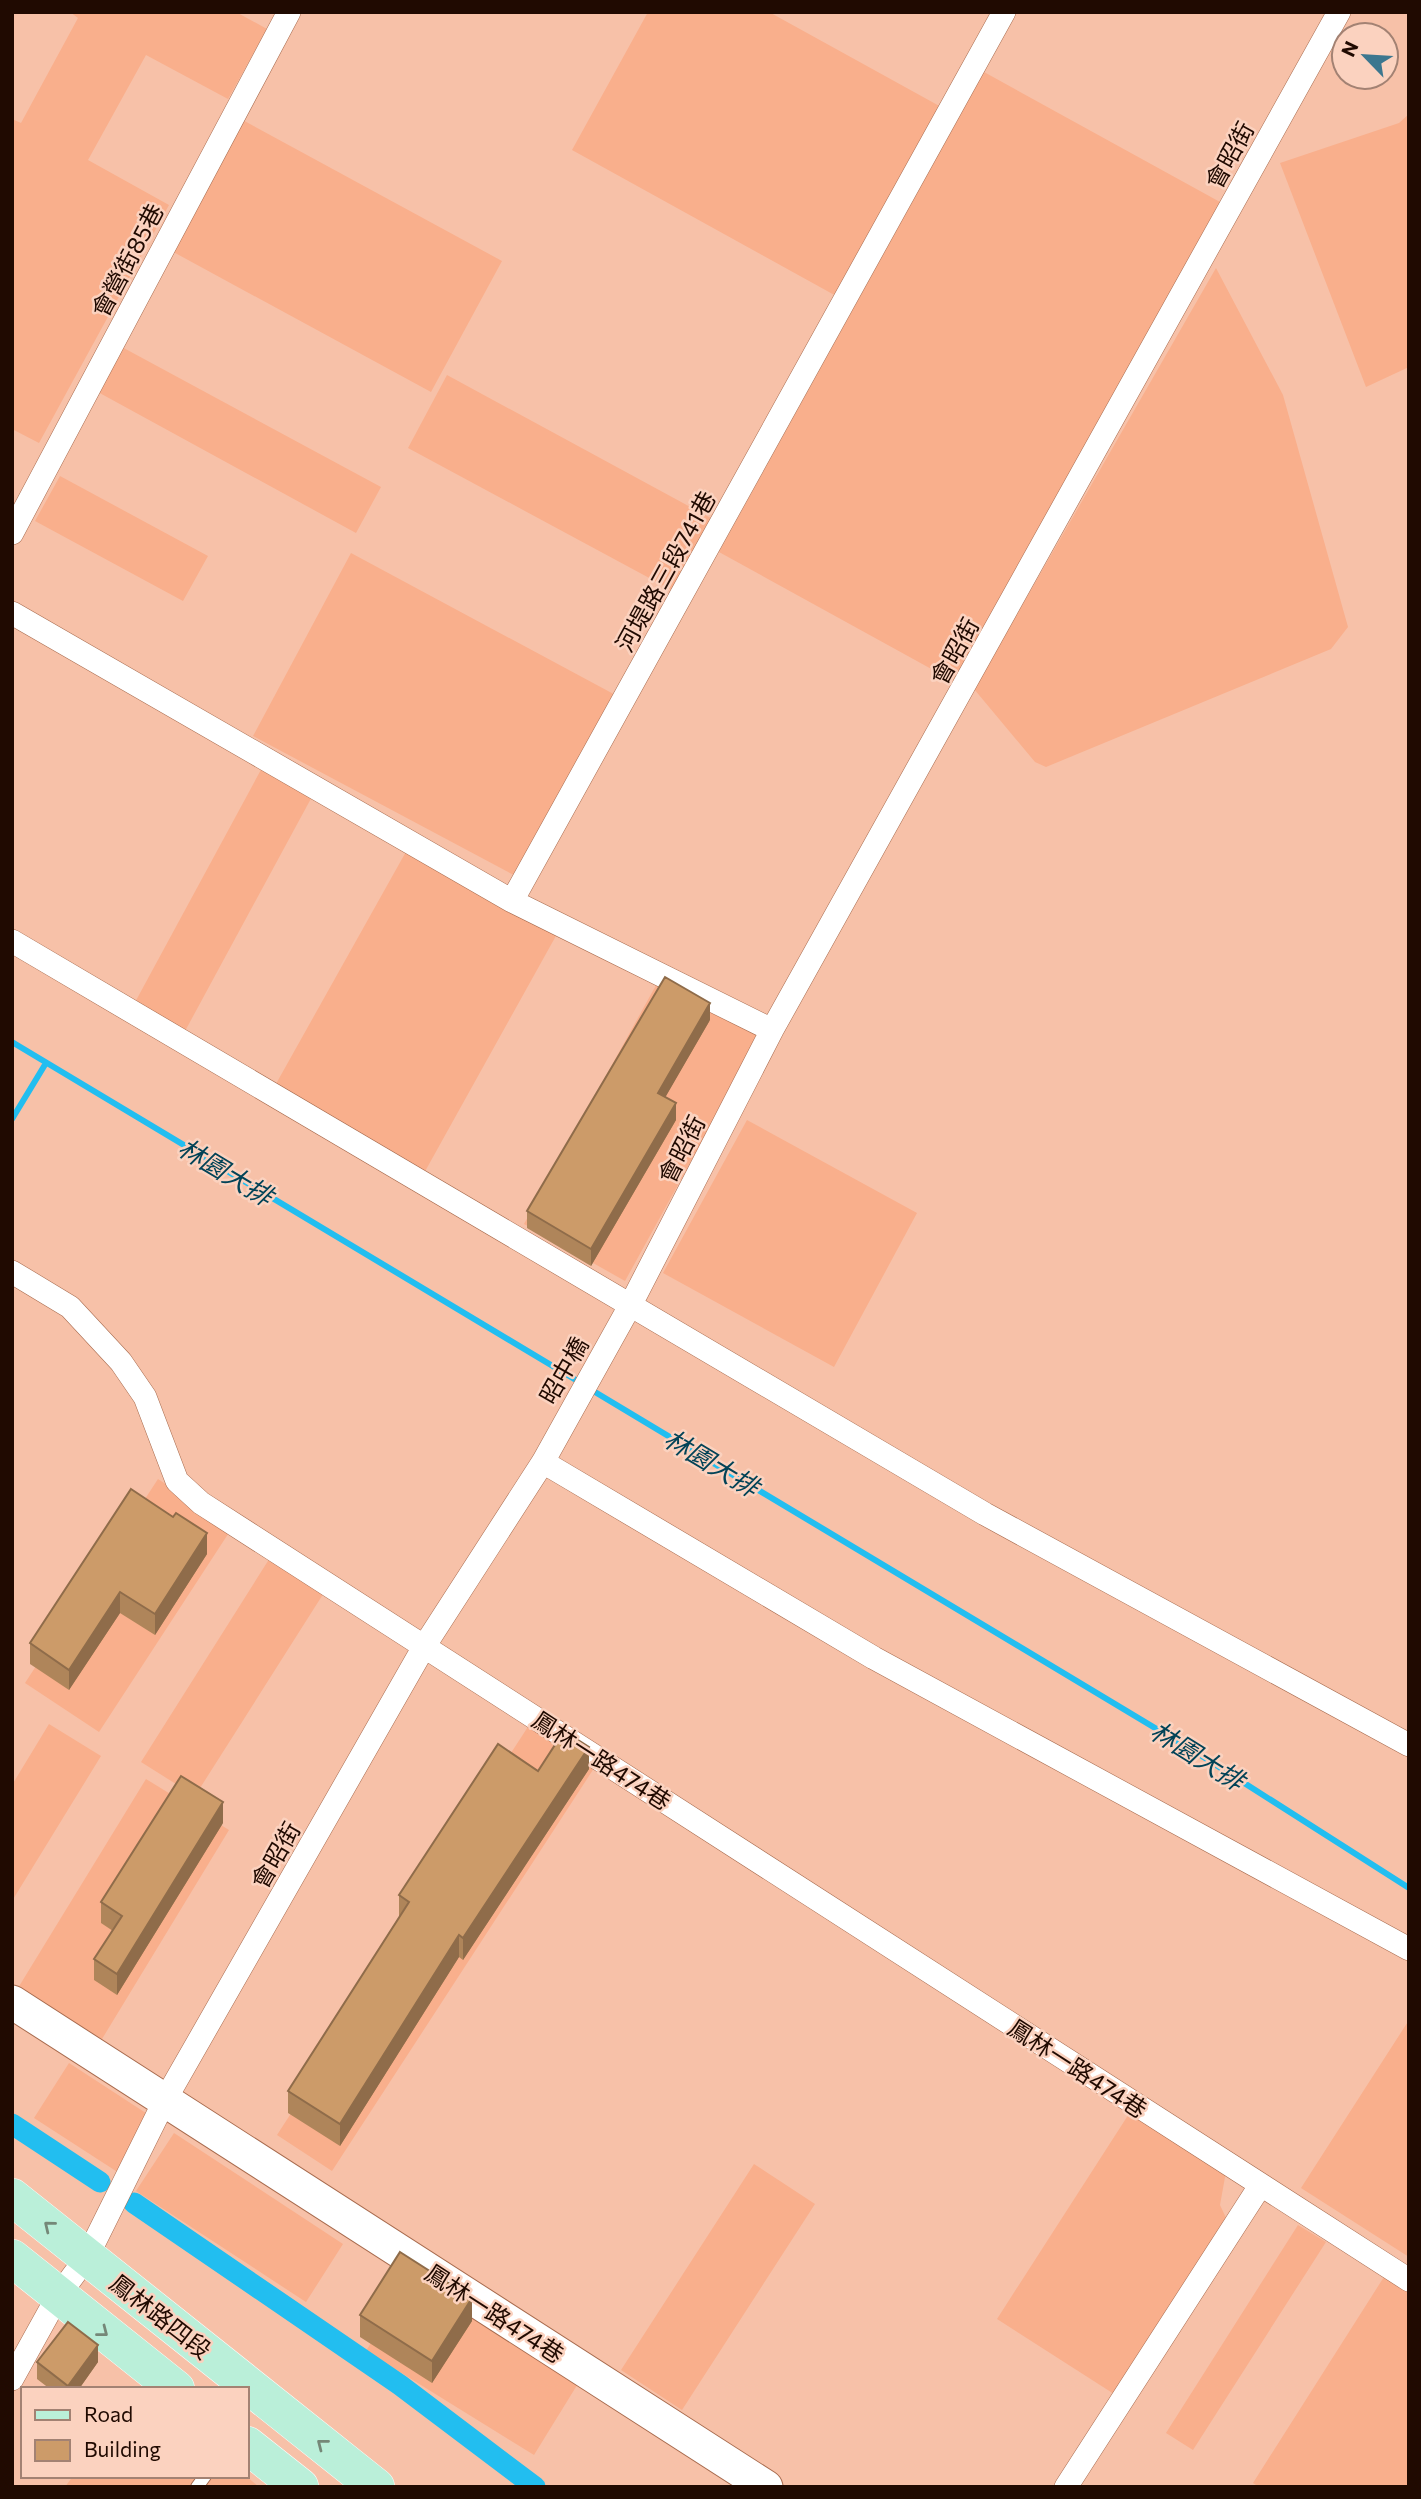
<svg xmlns="http://www.w3.org/2000/svg" width="1421" height="2499" viewBox="0 0 1421 2499" font-family="Commissioner,'Noto Sans TC',sans-serif">
	<style>
		.built { fill: #f9af8c }
		.lines { fill: none; stroke-linecap: round; stroke-linejoin: round }
		.stream { stroke: #22bef0; stroke-width: 6 }
		.canal { stroke: #22bef0; stroke-width: 21 }
		.lane-casing { stroke: #a86b4e; stroke-width: 14 }
		.street-casing { stroke: #a86b4e; stroke-width: 24 }
		.secondary-casing { stroke: #a86b4e; stroke-width: 35 }
		.primary-casing { stroke: #fff; stroke-width: 38 }
		.lane { stroke: #fff; stroke-width: 12 }
		.street { stroke: #fff; stroke-width: 23 }
		.secondary { stroke: #fff; stroke-width: 33 }
		.primary { stroke: #baefd9; stroke-width: 37 }
		.wall { fill: #af855a }
		.shaded-wall { fill: #8f6c4a }
		.building { fill: #cc9b69; stroke: #8f6c4a; stroke-width: 2 }
		.oneway { stroke: #758878 }
		.labels { text-anchor: middle; dominant-baseline: central; stroke-width: 5; stroke-linejoin: round; paint-order: stroke }
		.street-label { font-size: 24px; fill: #200a01; stroke: #fbd2bf }
		.water-label { font-size: 26px; font-style: italic; fill: #024357; stroke: #fbd2bf }
	</style>
	<rect width="100%" height="100%" fill="#f7c1a8"/>
	<path class="built" d="M70 12H236L267 29 228 99 146 55 88 160 169 205 39 443 12 429V119L21 123 78 18Z
		M648 12H769L943 108 838 297 572 150Z
		M984 72 1220 202 955 682 719 552Z
		M1409 114V367L1366 387 1280 163 1399 123Z
		M237 117 502 261 431 392 166 248Z
		M1216 268 1283 395 1348 627 1331 649 1046 767 1035 762 974 689Z
		M120 346 381 487 356 533 96 391Z
		M447 375 718 522 679 594 408 448Z
		M60 476 208 556 183 601 35 521Z
		M351 553 621 698 523 880 253 736Z
		M263 766 314 793 184 1033 133 1006Z
		M412 841 562 925 423 1175 272 1091Z
		M660 978 761 1034 625 1281 524 1224Z
		M747 1120 917 1213 834 1367 663 1273Z
		M158 1479 232 1528 99 1732 25 1683Z
		M273 1553 327 1588 195 1796 141 1762Z
		M535 1716 600 1759 332 2171 277 2135 407 1934 398 1927Z
		M49 1724 101 1756 12 1901V1785Z
		M146 1779 229 1830 102 2039 18 1988Z
		M1409 2020V2257L1301 2188Z
		M69 2063 155 2119 119 2173 34 2118Z
		M1134 2106 1227 2166 1220 2205 1227 2220 1114 2394 997 2319Z
		M174 2133 343 2244 306 2302 136 2191Z
		M754 2164 815 2204 682 2410 621 2370Z
		M1298 2225 1326 2242 1193 2450 1166 2433Z
		M1389 2269 1409 2281V2487H1259L1253 2483Z
		M411 2278 579 2382 534 2455 366 2351Z
		M73 2476H246L259 2487H65Z"/>
	<g class="lines">
		<path class="stream" d="M12 1042 581 1383
			M12 1119 46 1063
			M590 1389 1205 1758 1409 1888"/>
		<path class="canal" d="M12 2124 100 2182
			M134 2203 400 2385 535 2487"/>
		<defs>
			<path id="lane" d="M197 2487 205 2476"/>
			<path id="street" d="M12 533 289 12
				M12 613 512 901
				M12 941 985 1514 1409 1745
				M772 1030 512 901 1004 12
				M12 1272 70 1307 121 1362 145 1397 177 1481 201 1503 1409 2280
				M543 1462 874 1658 1409 1949
				M12 2379 58 2296 87 2257 165 2100 425 1645 543 1462 631 1304 772 1030 1339 12
				M1066 2487 1260 2186"/>
			<path id="secondary" d="M12 2002 766 2487"/>
			<path id="primary" d="M12 2197 376 2487
				M12 2258 176 2389
				M247 2445 300 2487"/>
		</defs>
		<use href="#lane" class="lane-casing"/>
		<use href="#street" class="street-casing"/>
		<use href="#secondary" class="secondary-casing"/>
		<use href="#primary" class="primary-casing"/>
		<use href="#lane" class="lane"/>
		<use href="#street" class="street"/>
		<use href="#secondary" class="secondary"/>
		<use href="#primary" class="primary"/>
	</g>
	<path class="wall" d="M710 1020 665 1097 676 1120 591 1266 527 1228V1211Z
		M131 1489 207 1554 155 1635 120 1613 69 1690 30 1664V1643Z
		M589 1769 463 1960 459 1957 340 2146 288 2113V2091L399 1917V1895L538 1771Z
		M223 1823 117 1995 94 1980V1959L113 1931 101 1923V1902Z
		M360 2315 472 2321 432 2383 360 2337Z
		M37 2362H98L79 2389H50L37 2379Z"/>
	<path class="shaded-wall" d="M710 1003V1020L658 1110V1093Z
		M676 1103V1120L591 1266V1249Z
		M207 1533V1554L155 1635V1614Z
		M120 1592V1613L69 1690V1670Z
		M589 1747V1769L463 1960V1938Z
		M223 1802V1823L117 1995V1974Z
		M459 1935V1957L340 2146V2124Z
		M472 2298V2321L432 2383V2361Z
		M98 2345V2362L79 2389H68V2386Z"/>
	<path class="building" d="M665 977 710 1003 658 1093 676 1103 591 1249 527 1211Z
		M131 1489 173 1517 176 1513 207 1533 155 1614 120 1592 69 1670 30 1643Z
		M564 1731 589 1747 463 1938 459 1935 340 2124 288 2091 409 1902 399 1895 498 1744 538 1771Z
		M181 1776 223 1802 117 1974 94 1959 122 1916 101 1902Z
		M400 2252 472 2298 432 2361 360 2315Z
		M68 2322 98 2345 68 2386 37 2362Z"/>
	<defs><path id="oneway-chevron" d="M-2-3.5L2.5 0L-2 3.5" fill="none" stroke-width="1.6" stroke-linecap="round" stroke-linejoin="round" transform="scale(1.75)"/></defs>
	<g class="oneway">
		<use href="#oneway-chevron" transform="translate(49 2226) rotate(-141)"/>
		<use href="#oneway-chevron" transform="translate(103 2332) rotate(38)"/>
		<use href="#oneway-chevron" transform="translate(322 2444) rotate(-142)"/>
	</g>
	<g class="labels">
		<g class="street-label">
			<text transform="translate(1229 155) rotate(-61)">會昭街</text>
			<text transform="translate(127 260) rotate(-62)">會營街85巷</text>
			<text transform="translate(665 571) rotate(-61)">河堤路三段741巷</text>
			<text transform="translate(954 651) rotate(-61)">會昭街</text>
			<text transform="translate(681 1149) rotate(-63)">會昭街</text>
			<text transform="translate(563 1370) rotate(-60)">昭中橋</text>
			<text transform="translate(602 1760) rotate(33)">鳳林一路474巷</text>
			<text transform="translate(275 1855) rotate(-60)">會昭街</text>
			<text transform="translate(1078 2068) rotate(33)">鳳林一路474巷</text>
			<text transform="translate(495 2313) rotate(33)">鳳林一路474巷</text>
			<text transform="translate(161 2316) rotate(38)">鳳林路四段</text>
		</g>
		<g class="water-label">
			<text transform="translate(226 1171) rotate(31)">林園大排</text>
			<text transform="translate(712 1462) rotate(31)">林園大排</text>
			<text transform="translate(1198 1755) rotate(32)">林園大排</text>
		</g>
	</g>
	<rect width="1421" height="2499" fill="none" stroke="#200a01" stroke-width="28"/>
	<rect x="21" y="2387" width="228" height="91" fill="#fbd2bf" stroke="#a38273" stroke-width="2"/>
	<rect x="35" y="2410" width="35" height="10" fill="#baefd9" stroke="#a38273" stroke-width="2"/>
	<text x="84" y="2422" font-size="21" fill="#200a01">Road</text>
	<rect x="35" y="2440" width="35" height="21" fill="#cc9b69" stroke="#a38273" stroke-width="2"/>
	<text x="84" y="2457" font-size="21" fill="#200a01">Building</text>
	<g transform="translate(1365 56) rotate(295)"><circle r="33" fill="#fbd2bf" stroke="#a38273" stroke-width="2"/>
	<path d="M0-5L12 26L0 18L-12 26Z" fill="#3c778f"/>
	<text y="-10" font-size="19" font-weight="bold" text-anchor="middle" fill="#200a01">N</text>
	</g>
</svg>
